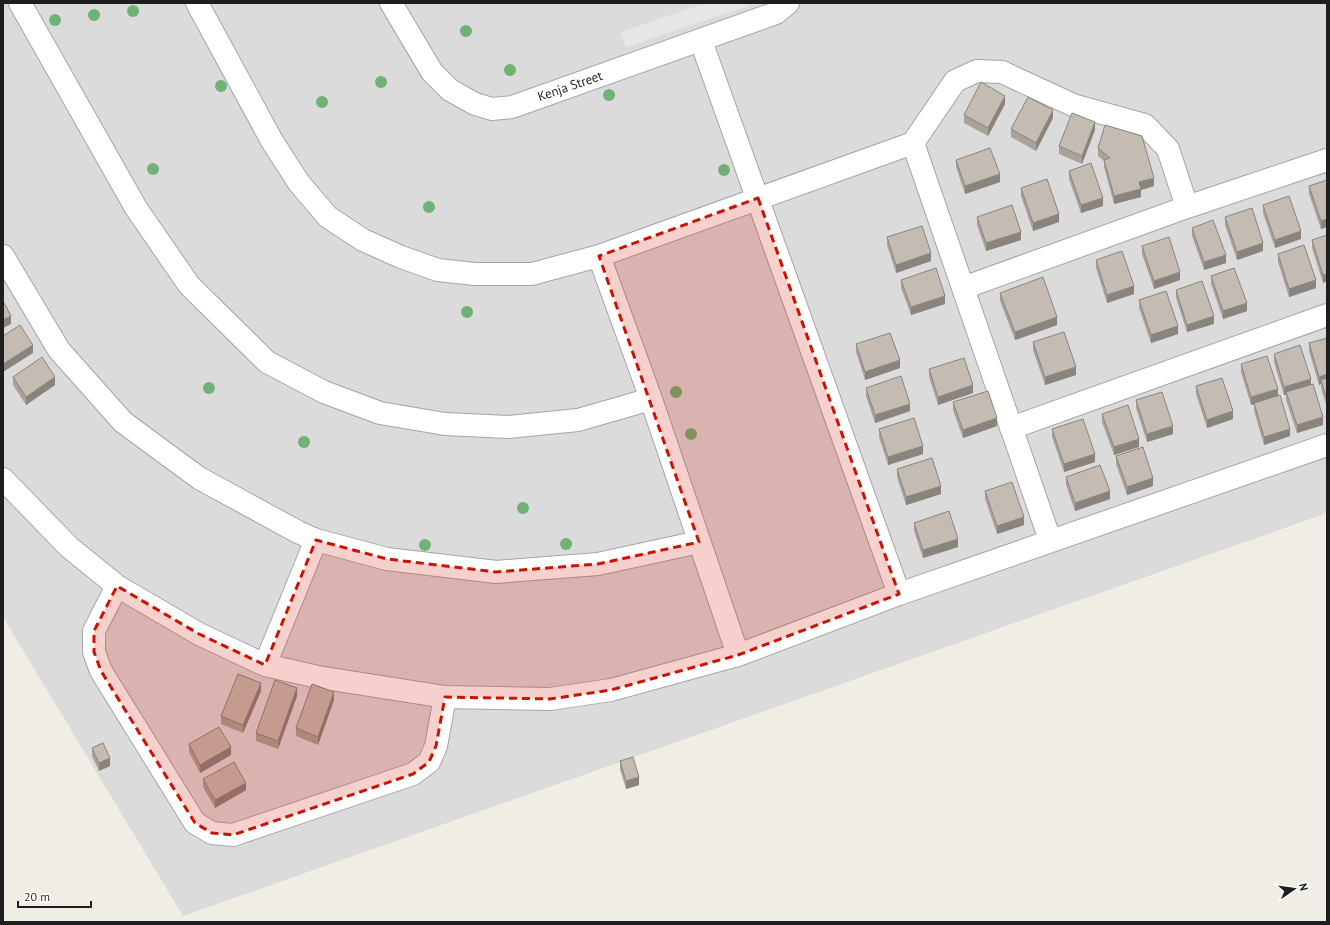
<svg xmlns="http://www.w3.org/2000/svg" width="1330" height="925" viewBox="0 0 1330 925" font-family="'PT Sans',sans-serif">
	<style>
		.residential { fill: #dcdbdb }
		.parking { fill: #e6e6e6 }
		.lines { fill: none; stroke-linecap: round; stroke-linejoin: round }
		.minor-casing { stroke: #a5a5a5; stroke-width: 24 }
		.minor { stroke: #fff; stroke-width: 22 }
		.tree { fill: #70b276 }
		.wall { fill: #a9a29a }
		.shaded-wall { fill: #89847d }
		.building { fill: #c4bcb3; stroke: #89847d }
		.marked { fill: #cc1200; fill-opacity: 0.2; stroke: #cc1200; stroke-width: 3; stroke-dasharray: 8 5; stroke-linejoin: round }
		.labels { text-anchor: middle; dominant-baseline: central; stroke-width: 3; stroke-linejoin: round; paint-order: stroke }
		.street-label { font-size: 13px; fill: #1e1e1e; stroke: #fff }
	</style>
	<rect width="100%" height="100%" fill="#f0ede4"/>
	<path class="residential" d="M3 3H1327V513L183 916 3 617Z"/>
	<path class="parking" d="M705 3H747L748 6 626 47 621 32Z"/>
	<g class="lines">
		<defs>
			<path id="minor" d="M20 3 136 208 189 285 267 362 324 392 380 413 445 424 508 427 578 420 651 399
				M197 3 272 141 299 183 328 217 363 240 401 257 438 270 475 274H532L599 256 913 143 955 81 977 71 1002 72 1073 105 1145 125 1168 149 1187 207
				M391 3 432 72 450 90 475 104 492 109 512 107 776 13 788 3
				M701 41 899 594
				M913 143 1050 540
				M3 256 59 350 123 422 199 478 298 532 316 540 387 559 496 572 598 564 699 542
				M599 256 651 399 738 655
				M963 288 1187 207 1327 160
				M1011 428 1327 315
				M3 479 69 547 117 586 199 634 265 665 318 677 445 697 550 699 611 690 738 655 899 594 1327 445
				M117 586 94 631V652L101 671 195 823 212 833 233 835 413 774 429 762 436 746 445 697
				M265 665 316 540"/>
		</defs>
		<use href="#minor" class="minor-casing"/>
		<use href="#minor" class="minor"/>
	</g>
	<g class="tree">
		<circle cx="133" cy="11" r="6"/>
		<circle cx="94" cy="15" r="6"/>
		<circle cx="55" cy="20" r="6"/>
		<circle cx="466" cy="31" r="6"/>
		<circle cx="510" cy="70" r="6"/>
		<circle cx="381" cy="82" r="6"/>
		<circle cx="221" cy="86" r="6"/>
		<circle cx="609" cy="95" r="6"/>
		<circle cx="322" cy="102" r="6"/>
		<circle cx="153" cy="169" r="6"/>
		<circle cx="724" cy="170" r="6"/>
		<circle cx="429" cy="207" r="6"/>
		<circle cx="467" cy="312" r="6"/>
		<circle cx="209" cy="388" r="6"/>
		<circle cx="676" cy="392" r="6"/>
		<circle cx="691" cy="434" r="6"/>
		<circle cx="304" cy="442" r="6"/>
		<circle cx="523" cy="508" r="6"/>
		<circle cx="566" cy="544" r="6"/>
		<circle cx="425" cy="545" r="6"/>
	</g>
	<path class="wall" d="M1005 104 988 136 964 123V115Z
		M1053 118 1036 151 1011 137V129Z
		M1095 130 1082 164 1059 154V146Z
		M1098 148 1154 186 1141 190V197L1114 204 1104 167V161L1098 156Z
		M956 160 1000 182 965 194 956 167Z
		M1069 171 1103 206 1081 213 1069 179Z
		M1327 180V227L1321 229 1309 194V186Z
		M1021 188 1059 222 1033 231 1021 196Z
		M1263 205 1301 239 1275 248 1263 213Z
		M977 217 1021 240 986 251 977 225Z
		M1225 217 1263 251 1237 260 1225 225Z
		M1192 228 1226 263 1204 270 1192 236Z
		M1327 235V281L1323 283 1312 248V240Z
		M887 237 931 261 896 273 887 245Z
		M1142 246 1180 280 1154 289 1142 254Z
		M1278 254 1316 288 1289 297 1278 262Z
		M1096 260 1134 294 1107 303 1096 268Z
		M1211 276 1247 311 1223 319 1211 284Z
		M901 280 945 304 911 315 901 288Z
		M1176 290 1214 324 1187 332 1176 298Z
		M1000 293 1057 325 1015 340 1000 301Z
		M1139 300 1178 334 1151 343 1139 308Z
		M1327 338V408L1321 388V384L1319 385 1309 351V343Z
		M1033 342 1076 375 1045 385 1033 350Z
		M856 344 900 368 865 380 856 352Z
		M1274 354 1311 384 1323 425 1297 433 1286 400V395H1284L1274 362Z
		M1241 364 1278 395 1290 436 1264 445 1254 411V405H1251L1241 372Z
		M929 369 973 393 938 405 929 377Z
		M13 377 55 385 26 405 13 385Z
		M1196 386 1233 419 1207 428 1196 394Z
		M866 388 910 411 875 423 866 396Z
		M1136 400 1173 434 1147 442 1136 408Z
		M953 402 997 426 963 438 953 410Z
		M1102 414 1139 447 1114 455 1102 422Z
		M879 429 923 454 888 465 879 437Z
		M1052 429 1095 462 1064 472 1052 437Z
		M1116 456 1153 486 1127 495 1116 464Z
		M897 469 941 494 906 505 897 477Z
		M1066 477 1110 499 1075 511 1066 485Z
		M985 491 1024 525 997 534 985 499Z
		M914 523 958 547 923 558 914 531Z
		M261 691 243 733 221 724V716Z
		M297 696 278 749 256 741V733Z
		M334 700 318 745 296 736V728Z
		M189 744 231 755 200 773 189 752Z
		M92 748 110 766 99 771 92 756Z
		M620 761 639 785 626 789 620 769Z
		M203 779 246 790 215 808 203 787Z"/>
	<path class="shaded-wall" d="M1005 96V104L988 136V128Z
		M1053 110V118L1036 151V143Z
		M1095 122V130L1082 164V156Z
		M1000 174V182L965 194V186Z
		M1154 178V186L1141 190V197L1114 204V196L1139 182Z
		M1103 198V206L1081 213V205Z
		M1059 214V222L1033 231V223Z
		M1327 219V227L1321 229V221Z
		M1301 231V239L1275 248V240Z
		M1021 232V240L986 251V243Z
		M1263 243V251L1237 260V252Z
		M931 253V261L896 273V265Z
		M1226 255V263L1204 270V262Z
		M1180 272V280L1154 289V281Z
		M1327 274V281L1323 283V275Z
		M1316 280V288L1289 297V289Z
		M1134 286V294L1107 303V295Z
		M945 296V304L911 315V307Z
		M1247 303V311L1223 319V311Z
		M11 316V324L3 328V320Z
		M1214 316V324L1187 332V325Z
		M1057 317V325L1015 340V332Z
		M1178 326V334L1151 343V335Z
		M33 345V353L3 372V364Z
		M900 360V368L865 380V372Z
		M1076 367V375L1045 385V377Z
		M1327 374V382L1321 380V384L1319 385V377Z
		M55 377V385L26 405V397Z
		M1311 379V387L1286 392V395H1284V387Z
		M973 385V393L938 405V397Z
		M1278 389V397L1251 405V397Z
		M910 404V411L875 423V415Z
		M1233 411V419L1207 428V420Z
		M1323 417V425L1297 433V425Z
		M997 418V426L963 438V430Z
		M1173 426V434L1147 442V434Z
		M1290 429V436L1264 445V437Z
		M1139 439V447L1114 455V447Z
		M923 446V454L888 465V457Z
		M1095 454V462L1064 472V464Z
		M1153 478V486L1127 495V487Z
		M941 486V494L906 505V497Z
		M1110 491V499L1075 511V503Z
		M1024 517V525L997 534V526Z
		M958 539V547L923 558V550Z
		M261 683V691L243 733V725Z
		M297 688V696L278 749V741Z
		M334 692V700L318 745V737Z
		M231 747V755L200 773V765Z
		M110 758V766L99 771V763Z
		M639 777V785L626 789V781Z
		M246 783V790L215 808V800Z"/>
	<path class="building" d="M981 82 1005 96 988 128 964 115Z
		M1028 97 1053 110 1036 143 1011 129Z
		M1072 113 1095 122 1082 156 1059 146Z
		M1105 125 1142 136 1154 178 1139 182 1141 189 1114 196 1104 160 1110 158 1098 148Z
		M990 148 1000 174 965 186 956 160Z
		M1091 163 1103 198 1081 205 1069 171Z
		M1047 179 1059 214 1033 223 1021 188Z
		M1327 180V219L1321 221 1309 186Z
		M1289 196 1301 231 1275 240 1263 205Z
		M1012 205 1021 232 986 243 977 217Z
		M1252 208 1263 243 1237 252 1225 217Z
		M1213 220 1226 255 1204 262 1192 228Z
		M922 226 931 253 896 265 887 237Z
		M1327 235V274L1323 275 1312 240Z
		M1169 237 1180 272 1154 281 1142 246Z
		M1304 245 1316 280 1289 289 1278 254Z
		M1122 251 1134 286 1107 295 1096 260Z
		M936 268 945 296 911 307 901 280Z
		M1234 268 1247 303 1223 311 1211 276Z
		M1043 277 1057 317 1015 332 1000 293Z
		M1202 281 1214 316 1187 325 1176 290Z
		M1166 291 1178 326 1151 335 1139 300Z
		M3 301 11 316 3 320Z
		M20 325 33 345 3 364V336Z
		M1064 332 1076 367 1045 377 1033 342Z
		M890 333 900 360 865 372 856 344Z
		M1327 338V374L1319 377 1309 343Z
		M1300 345 1311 379 1284 387 1274 354Z
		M1267 356 1278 389 1251 397 1241 364Z
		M42 357 55 377 26 397 13 377Z
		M964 358 973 385 938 397 929 369Z
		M901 376 910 404 875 415 866 388Z
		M1222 378 1233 411 1207 420 1196 386Z
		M1327 378V400L1321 380Z
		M1313 384 1323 417 1297 425 1286 392Z
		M988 391 997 418 963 430 953 402Z
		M1162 392 1173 426 1147 434 1136 400Z
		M1280 395 1290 429 1264 437 1254 403Z
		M1128 405 1139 439 1114 447 1102 414Z
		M914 418 923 446 888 457 879 429Z
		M1083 419 1095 454 1064 464 1052 429Z
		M1143 447 1153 478 1127 487 1116 456Z
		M932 458 941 486 906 497 897 469Z
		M1100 465 1110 491 1075 503 1066 477Z
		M1012 482 1024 517 997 526 985 491Z
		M949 511 958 539 923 550 914 523Z
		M238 674 261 683 243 725 221 716Z
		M275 680 297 688 278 741 256 733Z
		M312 684 334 692 318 737 296 728Z
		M219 727 231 747 200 765 189 744Z
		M103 743 110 758 99 763 92 748Z
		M633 757 639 777 626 781 620 761Z
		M234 762 246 783 215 800 203 779Z"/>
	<path class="marked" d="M758 198 899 594 738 655 611 690 550 699 445 697 436 746 429 762 413 774 233 835 212 833 195 823 101 671 94 652V631L117 586 199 634 265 665 316 540 387 559 496 572 598 564 699 542 599 256Z"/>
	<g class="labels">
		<g class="street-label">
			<text transform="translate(570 86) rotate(-19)">Kenja Street</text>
		</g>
	</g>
	<rect width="1330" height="925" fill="none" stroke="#1e1e1e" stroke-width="8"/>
	<g transform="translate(1294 889) rotate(77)" stroke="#ffffff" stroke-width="3" paint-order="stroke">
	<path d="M0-3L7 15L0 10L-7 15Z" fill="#1e1e1e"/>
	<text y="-6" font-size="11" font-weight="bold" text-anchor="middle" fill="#1e1e1e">N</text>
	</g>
	<path d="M18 901v6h73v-6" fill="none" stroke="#1e1e1e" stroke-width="2"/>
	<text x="24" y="901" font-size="12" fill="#1e1e1e" stroke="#ffffff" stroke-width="3" paint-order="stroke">20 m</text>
</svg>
